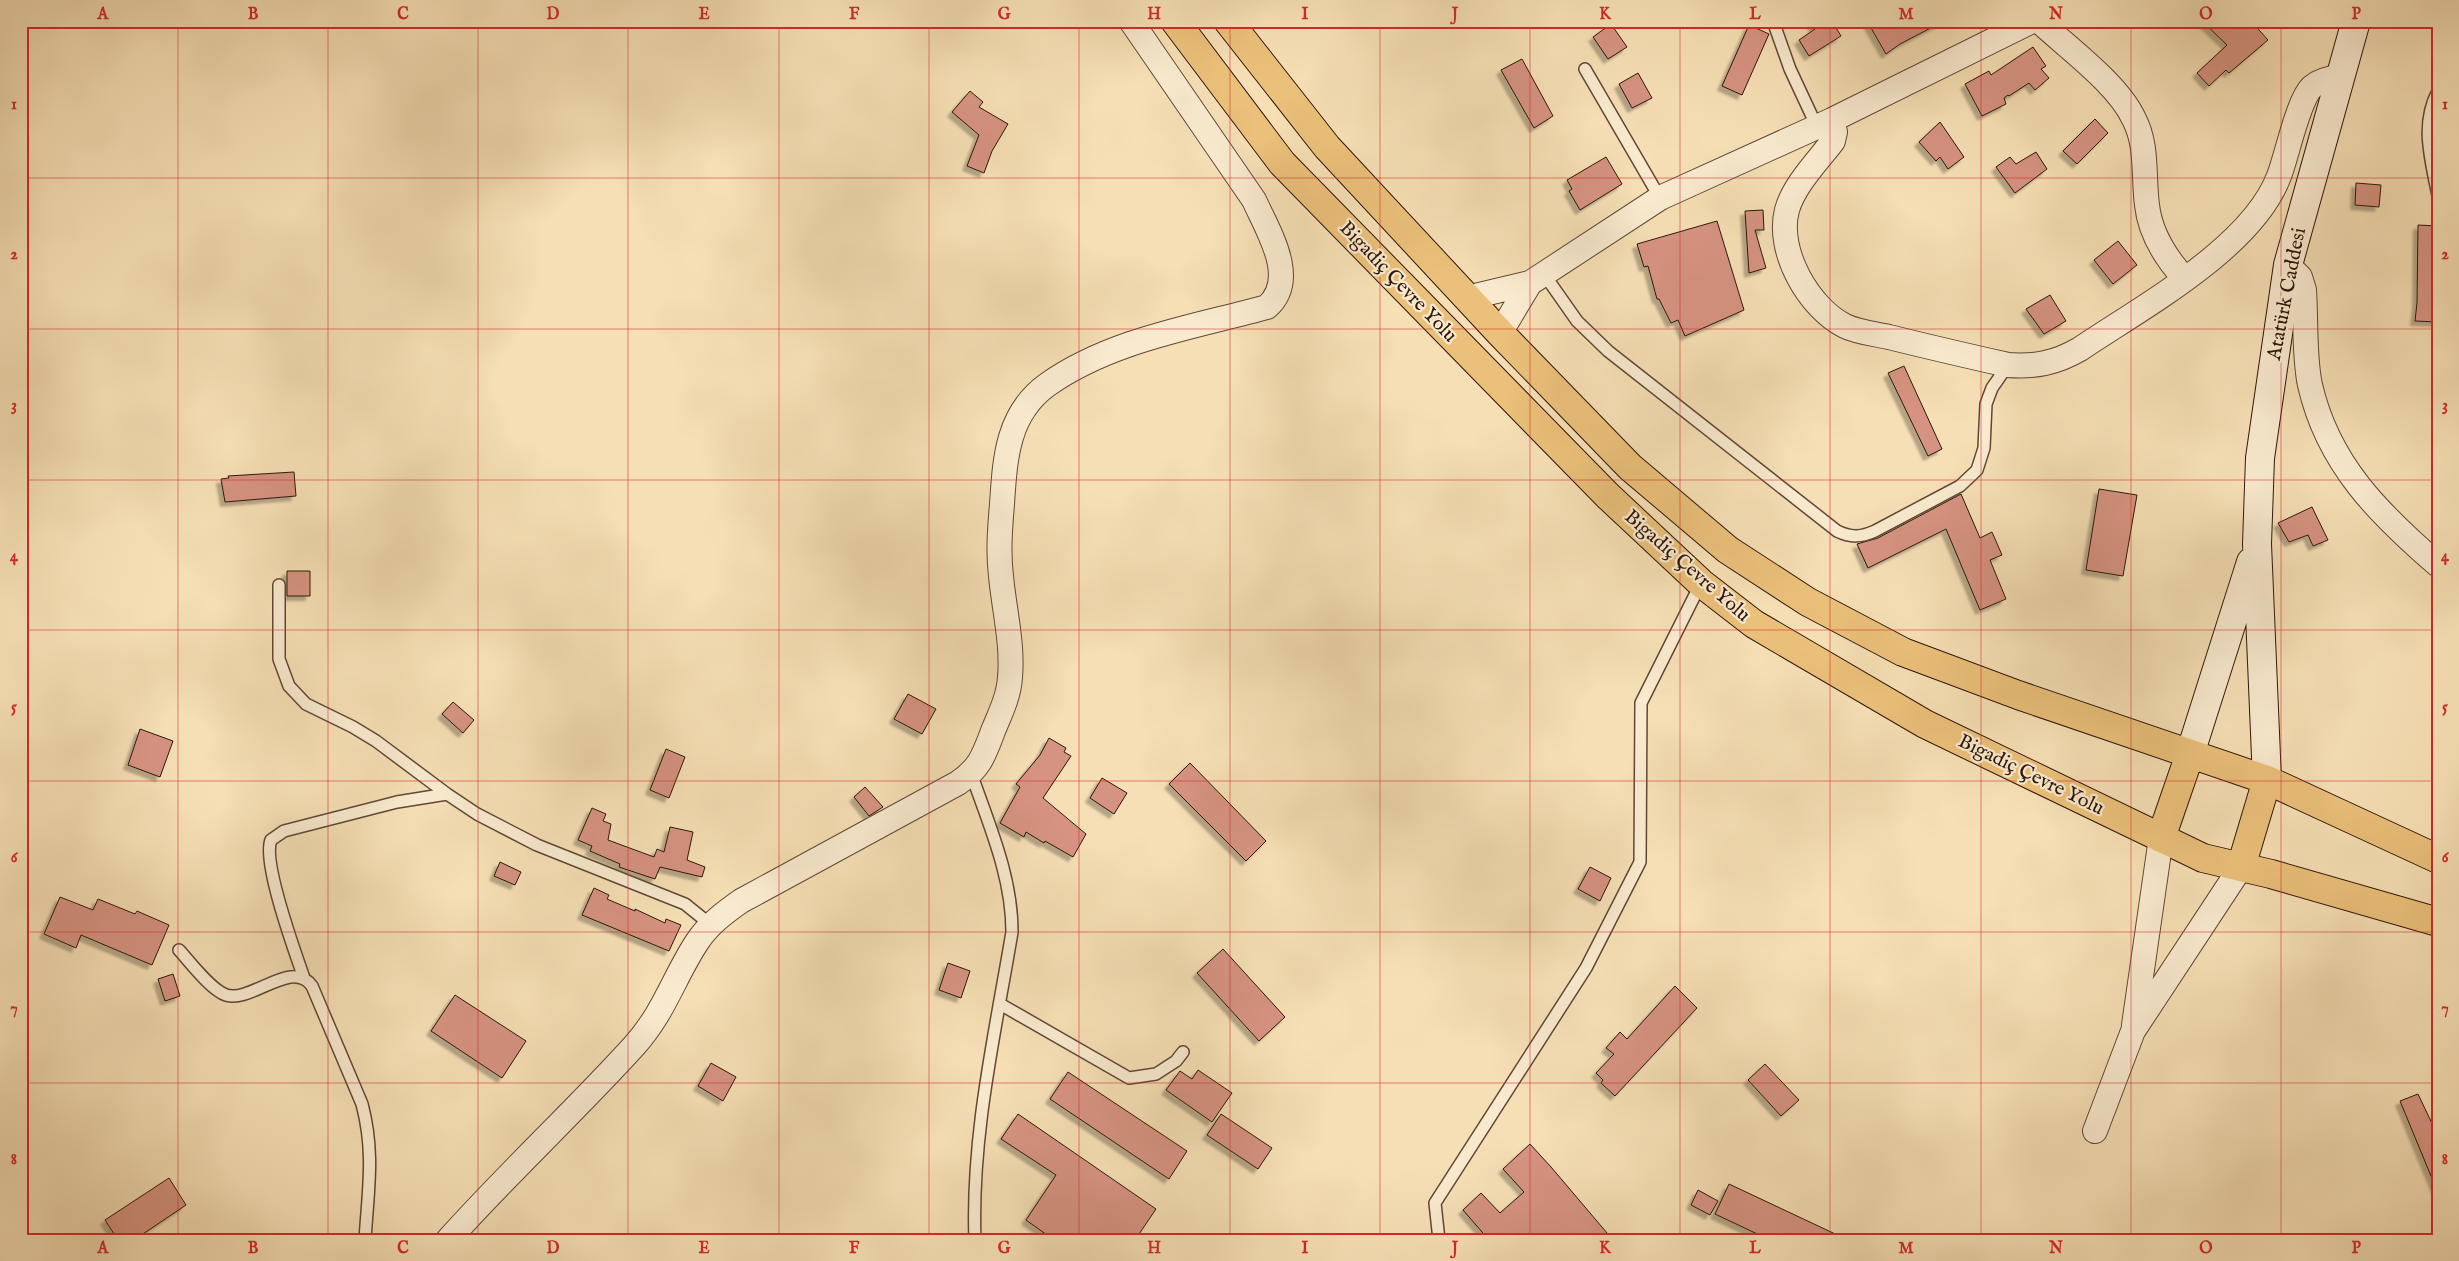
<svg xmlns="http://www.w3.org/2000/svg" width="2459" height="1261" viewBox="0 0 2459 1261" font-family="'IM FELL English',serif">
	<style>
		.building { fill: #d69381; stroke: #2d160a; filter: url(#shadow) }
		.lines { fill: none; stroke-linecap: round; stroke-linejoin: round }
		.service-casing { stroke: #5f4835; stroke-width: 14 }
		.minor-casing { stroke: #5f4835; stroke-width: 26 }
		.secondary-casing { stroke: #2d160a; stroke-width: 30 }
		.trunk-casing { stroke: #2d160a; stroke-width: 30 }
		.service { stroke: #f9eacf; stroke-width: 11 }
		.minor { stroke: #f9eacf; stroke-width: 24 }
		.secondary { stroke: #f9eacf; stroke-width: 28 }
		.trunk { stroke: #ebc07a; stroke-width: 28 }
		.grid { fill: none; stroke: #d62828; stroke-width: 1; stroke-opacity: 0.55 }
		.labels { text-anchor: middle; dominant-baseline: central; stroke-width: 4.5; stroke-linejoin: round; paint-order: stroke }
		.street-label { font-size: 20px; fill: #2d160a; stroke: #f9eacf }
		.neatline { fill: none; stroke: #d62828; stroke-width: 2 }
		.grid-label { font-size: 16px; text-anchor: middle; font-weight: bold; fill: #d62828 }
	</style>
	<defs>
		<filter id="shadow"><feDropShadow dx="-4.5" dy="4.5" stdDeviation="1" flood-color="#0004"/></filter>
	</defs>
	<rect width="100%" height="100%" fill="#f6dfb5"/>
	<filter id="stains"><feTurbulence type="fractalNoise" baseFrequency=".004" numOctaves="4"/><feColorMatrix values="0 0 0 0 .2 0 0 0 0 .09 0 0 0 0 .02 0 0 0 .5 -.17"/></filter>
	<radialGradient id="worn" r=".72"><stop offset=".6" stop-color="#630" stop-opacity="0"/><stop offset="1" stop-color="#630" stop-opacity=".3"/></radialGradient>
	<path class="building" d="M1810 21H1832L1841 36 1809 56 1799 40 1815 29Z
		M1867 21H1944L1900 44 1886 54Z
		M2202 21H2251L2268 40 2229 73 2226 70 2209 86 2197 73 2227 45Z
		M1611 24 1627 47 1608 59 1593 37Z
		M1749 25 1769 34 1742 95 1722 86Z
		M2033 47 2046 66 2041 69 2049 78 2035 90 2029 83 2009 96 2008 95 2004 98 2006 104 1982 116 1965 84 1989 71 1991 75Z
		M1522 59 1553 116 1534 128 1501 70Z
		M1638 73 1652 98 1632 108 1619 84Z
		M970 91 983 102 979 107 1008 124 992 151 984 173 967 166 979 135 952 112Z
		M2095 119 2108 133 2077 164 2063 151Z
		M1940 122 1964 157 1948 169 1940 157 1936 161 1919 142Z
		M2036 152 2047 169 2015 193 1996 167 2010 157 2016 164Z
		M1606 157 1622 184 1580 210 1569 191 1572 189 1567 180Z
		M2356 183 2381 185 2379 207 2355 205Z
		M1763 210 1764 230H1755L1766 268 1749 273 1745 211Z
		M1717 221 1744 310 1685 336 1678 320 1671 323 1659 299H1657L1648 266 1644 267 1637 244Z
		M2418 225 2438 226V322L2415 321 2417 303Z
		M2118 241 2137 265 2113 284 2094 260Z
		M2050 295 2066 321 2044 334 2026 309Z
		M1904 366 1942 449 1928 456 1888 373Z
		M294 472 296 496 225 502 221 479 229 478 228 476Z
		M2099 489 2137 495 2123 576 2086 570Z
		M1961 494 1980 538 1992 532 2002 555 1990 560 2006 599 1980 610 1946 529 1868 568 1857 544 1878 538Z
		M2312 507 2328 540 2313 546 2308 535 2289 542 2278 523Z
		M287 571H310V596H287Z
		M908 694 936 709 922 734 894 719Z
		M453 702 474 720 463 733 442 714Z
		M140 729 173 741 160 777 128 765Z
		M1049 738 1066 748 1064 752 1071 756 1043 798 1086 834 1073 857 1045 841 1044 843 1026 832 1024 837 1000 823 1020 787 1016 784 1040 755Z
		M666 749 685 757 669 798 650 790Z
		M1190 763 1266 841 1246 861 1169 784Z
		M1102 778 1127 793 1114 814 1090 798Z
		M865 787 883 807 869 816 854 797Z
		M592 808 606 814 603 821 611 824 608 840 654 857 657 849 664 852 670 827 693 832 687 860 705 867 702 877 660 867 655 879 619 867 620 864 590 851 592 846 578 840Z
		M500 862 521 872 515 885 494 876Z
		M1590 867 1611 878 1600 901 1578 889Z
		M594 888 609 895 607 899 635 911V909L665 923 666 919 681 925 669 951 582 915Z
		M60 897 93 910 98 899 135 914 137 911 169 925 152 965 81 935 76 948 44 934Z
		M1223 949 1285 1017 1259 1041 1197 973Z
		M948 963 970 971 961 998 939 990Z
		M173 974 180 996 165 1001 158 979Z
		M1675 986 1697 1008 1615 1096 1601 1083 1603 1080 1596 1073 1614 1054 1606 1048 1620 1032 1627 1039Z
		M455 995 526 1041 502 1078 431 1031Z
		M711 1063 736 1077 723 1101 698 1086Z
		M1765 1064 1799 1100 1781 1116 1748 1080Z
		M1198 1070 1232 1093 1212 1122 1166 1090 1180 1071 1192 1079Z
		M1068 1072 1187 1151 1169 1179 1050 1099Z
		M2418 1094 2438 1136V1193L2400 1101Z
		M1018 1114 1156 1209 1135 1240H1054L1026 1220 1056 1175 1001 1139Z
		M1221 1114 1272 1148 1258 1169 1207 1135Z
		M1530 1144 1551 1167 1613 1240H1489L1463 1210 1481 1193 1500 1213 1524 1192 1503 1169Z
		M169 1178 186 1205 134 1240H118L105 1220Z
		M1729 1184 1848 1240H1770L1715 1214Z
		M1698 1190 1718 1201 1710 1215 1691 1205Z"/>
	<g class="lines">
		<defs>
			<path id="service" d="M1773 21 1790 69 1817 127
				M1585 69 1660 198
				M2438 91C2420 125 2431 159 2438 196
				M1544 274 1577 321 1608 351 1837 531C1851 538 1862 537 1875 531L1960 486 1977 470 1984 448 1986 404 1992 388 2008 365
				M279 585V659L289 686 306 704 353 727 376 741 447 794 477 814 537 845 685 904 711 925
				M971 773C989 825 1012 876 1012 932 995 1034 971 1136 975 1240
				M179 950C190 962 211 990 226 995 252 1003 292 958 312 986L362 1104C375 1153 368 1190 365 1240
				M304 978C295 952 262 862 271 840L284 831 397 802 447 794
				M1000 1004 1129 1078 1156 1074 1176 1061 1183 1052
				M1439 1240 1435 1203 1586 968 1640 862 1641 703 1701 583"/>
			<path id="minor" d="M2039 21C2068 48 2118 84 2134 119 2148 146 2143 175 2147 205 2150 233 2166 258 2184 278
				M1832 120 1835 132 1833 141C1817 162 1794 185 1787 210 1776 251 1809 308 1845 326 1857 332 1875 334 1889 337 1929 347 1968 356 2008 365 2035 367 2056 363 2080 349 2142 307 2252 248 2279 176 2287 156 2298 100 2312 87 2320 80 2330 78 2340 77
				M2288 265 2300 277 2304 290C2306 319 2304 358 2310 385 2328 464 2379 514 2438 565
				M1467 298 1530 283
				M1500 333 1530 283 1660 198 1832 120 2032 21
				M2134 1025 2161 838
				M2095 1131 2133 1031 2241 867
				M448 1240C508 1173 574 1112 634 1046 664 1013 674 977 697 942 708 925 724 913 741 901L958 783C980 768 984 755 993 731 1000 714 1009 696 1010 677 1013 644 1004 609 1001 576 998 552 1000 528 1002 504 1005 459 1007 414 1047 385 1110 340 1194 327 1267 307 1299 279 1268 231 1254 200L1131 21"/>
			<path id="secondary" d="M2190 754 2251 562
				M2267 780 2257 544 2260 458 2288 265 2356 21"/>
			<path id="trunk" d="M1175 21 1282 163 1608 496 1701 583 1754 624 1925 724 2203 858 2271 874 2438 922
				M1228 21 1327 147 1500 333 1630 467 1728 550 1808 602 1903 652 2018 695 2267 780 2438 859
				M2161 838 2190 754
				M2241 867 2267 780"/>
		</defs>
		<use href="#service" class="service-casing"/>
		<use href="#minor" class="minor-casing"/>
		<use href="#secondary" class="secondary-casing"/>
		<use href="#trunk" class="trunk-casing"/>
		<use href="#service" class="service"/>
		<use href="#minor" class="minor"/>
		<use href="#secondary" class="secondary"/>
		<use href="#trunk" class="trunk"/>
	</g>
	<path class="grid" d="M178 21V1240M328 21V1240M478 21V1240M628 21V1240M779 21V1240M929 21V1240M1079 21V1240M1230 21V1240M1380 21V1240M1530 21V1240M1680 21V1240M1830 21V1240M1981 21V1240M2131 21V1240M2281 21V1240M21 178H2438M21 329H2438M21 480H2438M21 630H2438M21 781H2438M21 932H2438M21 1083H2438"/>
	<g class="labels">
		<g class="street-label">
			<text transform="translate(1398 282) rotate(46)">Bigadiç Çevre Yolu</text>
			<text transform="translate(2287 294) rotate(-79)">Atatürk Caddesi</text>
			<text transform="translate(1687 566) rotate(41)">Bigadiç Çevre Yolu</text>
			<text transform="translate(2031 775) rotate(26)">Bigadiç Çevre Yolu</text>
		</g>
	</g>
	<rect width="2459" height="1261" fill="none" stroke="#f6dfb5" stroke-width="55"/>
	<rect x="28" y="28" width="2404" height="1206" class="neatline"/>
	<g class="grid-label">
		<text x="103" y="19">A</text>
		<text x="253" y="19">B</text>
		<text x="403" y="19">C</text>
		<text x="553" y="19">D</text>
		<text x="704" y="19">E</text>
		<text x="854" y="19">F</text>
		<text x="1004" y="19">G</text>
		<text x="1154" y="19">H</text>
		<text x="1305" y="19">I</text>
		<text x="1455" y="19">J</text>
		<text x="1605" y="19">K</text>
		<text x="1755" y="19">L</text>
		<text x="1906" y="19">M</text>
		<text x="2056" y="19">N</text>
		<text x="2206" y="19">O</text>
		<text x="2356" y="19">P</text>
		<text x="14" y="109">1</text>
		<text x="2445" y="109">1</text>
		<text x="14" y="259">2</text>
		<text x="2445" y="259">2</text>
		<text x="14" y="410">3</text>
		<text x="2445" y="410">3</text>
		<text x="14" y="561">4</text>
		<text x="2445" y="561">4</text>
		<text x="14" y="712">5</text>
		<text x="2445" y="712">5</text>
		<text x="14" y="862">6</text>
		<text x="2445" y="862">6</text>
		<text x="14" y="1013">7</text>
		<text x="2445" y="1013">7</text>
		<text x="14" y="1164">8</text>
		<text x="2445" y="1164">8</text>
		<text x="103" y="1253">A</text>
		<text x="253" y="1253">B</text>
		<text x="403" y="1253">C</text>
		<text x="553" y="1253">D</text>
		<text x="704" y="1253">E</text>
		<text x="854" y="1253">F</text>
		<text x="1004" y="1253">G</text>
		<text x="1154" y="1253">H</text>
		<text x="1305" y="1253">I</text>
		<text x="1455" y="1253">J</text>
		<text x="1605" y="1253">K</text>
		<text x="1755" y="1253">L</text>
		<text x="1906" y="1253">M</text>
		<text x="2056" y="1253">N</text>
		<text x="2206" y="1253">O</text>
		<text x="2356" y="1253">P</text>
	</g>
	<rect width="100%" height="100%" filter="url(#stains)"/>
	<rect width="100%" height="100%" fill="url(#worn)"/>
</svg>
